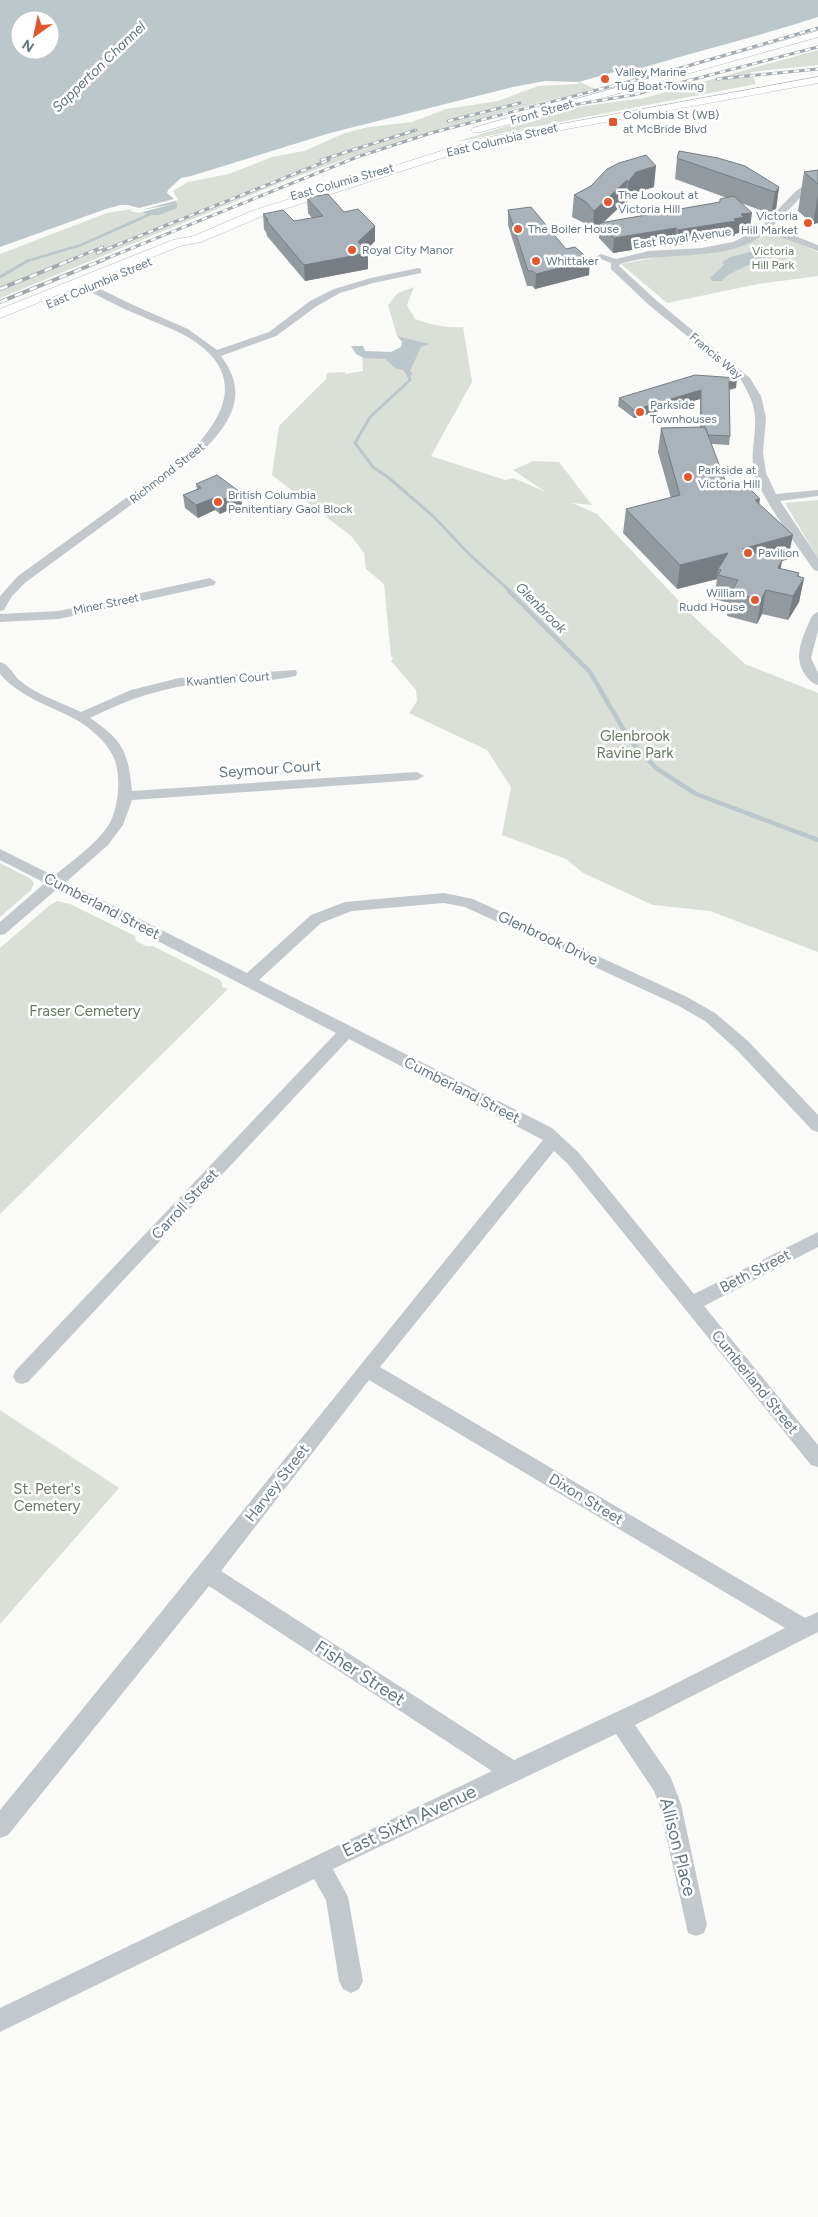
<svg xmlns="http://www.w3.org/2000/svg" width="818" height="2217" viewBox="0 0 818 2217" font-family="Figtree,sans-serif">
	<style>
		.green { fill: #dadfd7 }
		.water { fill: #bbc7cb; fill-rule: evenodd }
		.pier { fill: #fafaf8 }
		.lines { fill: none; stroke-linecap: round; stroke-linejoin: round }
		.stream-far2 { stroke: #bbc7cb; stroke-width: 2.5 }
		.stream-far1 { stroke: #bbc7cb; stroke-width: 3 }
		.stream { stroke: #bbc7cb; stroke-width: 4.5 }
		.major-casing { stroke: #b5babe; stroke-width: 1 }
		.minor { fill: #c3c8cc; fill-rule: evenodd }
		.major { fill: #fff; fill-rule: evenodd }
		.rail-far1-casing { stroke: #a2aab0; stroke-width: 3 }
		.rail-casing { stroke: #a2aab0; stroke-width: 4 }
		.rail-far1 { stroke: #fff; stroke-width: 2; stroke-dasharray: 5.5; stroke-linecap: butt }
		.rail { stroke: #fff; stroke-width: 2.5; stroke-dasharray: 8; stroke-linecap: butt }
		.wall { fill: #929a9f }
		.shaded-wall { fill: #777d82 }
		.building { fill: #aab3b9; stroke: #777d82 }
		.poi-dot { fill: #e4572e; stroke: #fff; stroke-width: 2 }
		.labels { text-anchor: middle; dominant-baseline: central; stroke-width: 5; stroke-linejoin: round; paint-order: stroke }
		.far-poi-label { font-size: 12px; fill: #657683; stroke: #fff; text-anchor: start }
		.far-street-label { font-size: 12px; fill: #657683; stroke: #fff }
		.far-park-label { font-size: 12px; fill: #687a64; stroke: #fff }
		.far-water-label { font-size: 14px; font-style: italic; fill: #60757c; stroke: #fff }
		.park-label { font-size: 15px; fill: #687a64; stroke: #fff }
		.street-label { font-size: 15px; fill: #657683; stroke: #fff }
		.near-street-label { font-size: 18px; fill: #657683; stroke: #fff }
	</style>
	<rect width="100%" height="100%" fill="#fafaf8"/>
	<path class="green" d="M818 50V65L751 72 756 84 456 142 538 116 570 108 644 98Z
		M580 82 595 89 518 108 345 159 290 179 0 298V251L120 208H135L148 215H159L174 204 170 191 189 180 344 133 529 86Z
		M769 233 782 236 818 252V276L758 284 667 303 621 264C640 261 659 256 679 254 713 249 738 251 769 233Z
		M414 287 407 305 415 319C431 325 446 328 463 327L472 382 431 456 505 480 513 478 546 492 513 470 533 461 559 462 592 505 572 503 597 514 696 619 745 664 818 693V952L710 911 653 905 583 873 566 859 502 835 511 787 487 750 409 713 417 701 416 690 391 661 393 658 391 656 384 584 366 569 364 553 351 536 272 475 279 426 326 379 327 373 345 372V374L363 371 362 353 409 351 408 340 397 336 388 305 398 293Z
		M818 500V557H817L785 503Z
		M0 863 31 879 34 883 31 890 0 917Z
		M57 901 70 904 135 936 136 941 146 946H153L220 980 222 983V987L228 989 0 1214V948L50 905Z
		M0 1410 119 1488 0 1624Z"/>
	<path class="water" d="M0 0H818V17C754 38 689 53 625 73L614 72 575 83 539 84 464 105 344 133 189 180 171 191 177 204V208L159 215H148L135 208H120L0 251ZM20 20H50V50H20Z
		M761 249 780 251 776 254H770L769 257C759 261 727 272 722 281H713L710 278 724 265 722 262 731 257Z
		M397 336 429 344 421 347 410 371 413 375 408 376 403 370 395 368 385 359 364 358 356 354 351 346H363L365 351 391 352 401 347 402 342Z"/>
	<path class="pier" d="M545 81 580 82 577 84 538 86 498 101 446 109 412 122 369 127 345 133 304 151 272 157 229 174 188 182 173 191 178 200 142 210 174 204 138 213 130 211 132 209 107 213 0 254V247L103 210 120 205H128L139 208 174 199 167 193 168 190 181 178 191 176 330 133 513 87Z"/>
	<g class="lines">
		<path class="stream-far2" d="M27 261 81 245 155 212"/>
		<path class="stream-far1" d="M0 277 29 260
			M407 370 410 380 370 417 355 443 373 467 389 478 433 516 470 555 511 592"/>
		<path class="stream" d="M509 591 590 672 629 739 656 768 696 794 818 840"/>
		<defs>
			<path id="major" d="M818 31V37L481 132H473L471 130 473 128Z
				M818 77V83L485 144 260 217 201 242 180 246 0 318V309L173 240 194 236 252 211 479 139Z"/>
		</defs>
		<use href="#major" class="major-casing"/>
		<path class="minor" d="M818 177V184L803 195 772 227 818 245V251L767 232C727 265 667 249 620 264L619 266 657 301 750 378 761 396 766 418 763 452 766 473 776 494 818 490V496L780 501 818 558V571L814 570C797 546 761 498 754 472 750 453 756 437 755 419 755 404 748 392 741 380L649 305 611 269V263L596 257 601 254 616 259 649 251 702 248 733 242 758 230 796 191Z
			M418 268 421 269V273L373 283 340 293 317 306 276 336 221 356C251 396 229 425 199 455L26 582 12 596 4 610 0 611V596L18 576 191 451C231 410 243 369 186 336 172 328 156 323 141 316 118 307 97 295 76 284V280H82L133 305 188 329 217 350 269 332 310 301 334 289 371 278Z
			M210 578 216 582 214 585 59 619 0 622V614L59 611Z
			M818 612V631L811 658 818 673V685C813 684 809 680 806 676 794 660 800 644 807 627 810 621 811 614 818 612Z
			M0 662C8 664 12 672 17 678 34 694 60 702 81 712L131 690 179 678 296 670 297 673 296 676C267 683 237 680 208 683 166 686 128 699 90 718 124 741 128 752 132 791L417 772 424 776 417 780 132 800 123 825 108 845 66 882 247 973 311 915 345 902 444 893 473 899 687 997 715 1013 748 1041 818 1115V1132L812 1130 736 1049 705 1021 677 1005 465 907 444 903 352 911 321 923 259 980 552 1128 579 1153 694 1294 818 1232V1247L704 1306 818 1445V1467L811 1465 567 1163 554 1151 380 1367 805 1618 818 1612V1632L635 1725 670 1776 681 1804 707 1925 704 1933 696 1936 688 1933 659 1804 654 1791 616 1734 333 1869 348 1897 363 1981 359 1989 351 1993 343 1989 339 1981 326 1900 314 1879 0 2032V2008L492 1771 209 1586 8 1835 0 1838V1810C182 1588 361 1363 543 1140L349 1039 28 1382 22 1384 16 1382 13 1376 16 1370 336 1033 57 889 5 934 0 935V922L45 883 0 860V849L54 876C73 860 94 846 108 826 119 809 122 774 113 756 106 741 89 727 75 719 48 705 20 697 0 674ZM369 1380 785 1628 657 1693 514 1760 221 1571Z"/>
		<use href="#major" class="major"/>
		<defs>
			<path id="rail-far1" d="M717 79 818 69
				M548 109 633 95 818 47
				M448 121 520 103
				M321 160 416 130
				M97 253 329 160
				M68 261 103 247
				M100 261 357 157 431 133 670 71 818 28"/>
			<path id="rail" d="M0 289 71 260
				M0 302 103 260"/>
		</defs>
		<use href="#rail-far1" class="rail-far1-casing"/>
		<use href="#rail" class="rail-casing"/>
		<use href="#rail-far1" class="rail-far1"/>
		<use href="#rail" class="rail"/>
	</g>
	<path class="wall" d="M677 158 779 187 776 209 771 214 741 203 750 228 743 229 742 232 735 234 734 236 677 245 675 243 613 253 599 238 600 226 593 232 584 223 572 217 574 195 591 186 607 169 654 187 634 193 626 203 625 202 603 223 719 202 727 198 675 179Z
		M818 170V223L813 224 798 211 804 172Z
		M307 198 344 212 375 241 366 251 368 253V269L305 281 267 236 266 232 264 229 263 214 294 221 312 218 308 213Z
		M508 210 566 249 589 275 535 289 532 286H527L508 225Z
		M736 388 729 390 730 436 729 445 711 444 729 491 759 504 788 559 782 561 780 569 799 573 798 577 804 578 799 602 788 620 762 614 757 624 727 616 729 603 714 599 717 579 677 589 623 533 626 509 671 498 658 452 661 428 700 427V399L634 418 618 406 619 398Z
		M196 484 240 492 242 504 220 514 215 510 198 518 185 508 183 495 197 489Z"/>
	<path class="shaded-wall" d="M656 166 654 187 634 193 626 203 628 182 636 172Z
		M627 180 625 202 601 224 600 223V226L593 232 594 211Z
		M779 187 776 209 771 214 775 192Z
		M818 194V223L813 224Z
		M752 213 750 228 743 229 742 232 735 234 734 236 677 245 678 230 734 219 741 214Z
		M375 226V241L362 254 368 253V269L305 281 304 265Z
		M676 228 675 243 613 253 614 238Z
		M590 260 589 275 535 289 536 274Z
		M737 379 736 388 727 390 729 382Z
		M701 390 700 399 634 418V410Z
		M240 492 242 504 220 514 219 501Z
		M214 498 215 510 198 518 196 505Z
		M760 499 756 523 755 500Z
		M793 535 788 559 782 561 778 584 773 592 778 568 742 549Z
		M728 553 721 570 718 569 717 579 677 589 680 565Z
		M799 573 795 593 804 578 799 602 788 620 797 576Z
		M766 590 762 614 757 624 761 600Z"/>
	<path class="building" d="M679 151 718 158 745 166 779 187 775 192 677 158Z
		M646 155 656 166 636 172 628 182 627 180 594 211 586 202 574 195 591 186 607 169 619 163Z
		M818 170V184L804 172Z
		M328 194 344 212 358 209 375 226 358 242 368 253 304 265 266 220H268L263 214 283 210 294 221 323 216 307 198Z
		M734 196 752 213 741 214 744 217 734 219 736 221 678 230 676 228 614 238 600 223 720 202V199Z
		M531 207 566 249 575 247 590 260 536 274 533 271H528L508 210Z
		M695 375 737 378V379L729 382 730 436 708 435 705 427H701V390L634 410 619 398Z
		M705 427 729 491 747 486 760 499 755 500 793 535 742 549 782 560 778 568 799 573 797 576 804 578 793 596 766 590 761 600 731 592 738 580 718 575 721 570 718 569 728 553 680 565 626 509 680 495 661 428Z
		M217 475 240 492 219 501 214 498 196 505 183 495 201 488 196 484Z"/>
	<g class="poi-dot">
		<circle cx="605" cy="79" r="5"/>
		<rect x="608" y="117" width="10" height="10" rx="2.5"/>
		<circle cx="608" cy="202" r="5"/>
		<circle cx="808" cy="223" r="5"/>
		<circle cx="518" cy="229" r="5"/>
		<circle cx="352" cy="250" r="5"/>
		<circle cx="536" cy="261" r="5"/>
		<circle cx="640" cy="412" r="5"/>
		<circle cx="688" cy="477" r="5"/>
		<circle cx="218" cy="502" r="5"/>
		<circle cx="748" cy="553" r="5"/>
		<circle cx="755" cy="600" r="5"/>
	</g>
	<g class="labels">
		<g class="far-poi-label">
			<text x="615" y="72">Valley Marine<tspan x="615" dy="14">Tug Boat Towing</tspan></text>
			<text x="623" y="115">Columbia St (WB)<tspan x="623" dy="14">at McBride Blvd</tspan></text>
			<text x="618" y="195">The Lookout at<tspan x="618" dy="14">Victoria Hill</tspan></text>
			<text x="798" y="216" text-anchor="end">Victoria<tspan x="798" dy="14">Hill Market</tspan></text>
			<text x="528" y="229">The Boiler House</text>
			<text x="362" y="250">Royal City Manor</text>
			<text x="546" y="261">Whittaker</text>
			<text x="650" y="405">Parkside<tspan x="650" dy="14">Townhouses</tspan></text>
			<text x="698" y="470">Parkside at<tspan x="698" dy="14">Victoria Hill</tspan></text>
			<text x="228" y="495">British Columbia<tspan x="228" dy="14">Penitentiary Gaol Block</tspan></text>
			<text x="758" y="553">Pavilion</text>
			<text x="745" y="593" text-anchor="end">William<tspan x="745" dy="14">Rudd House</tspan></text>
		</g>
		<g class="far-street-label">
			<text transform="translate(542 112) rotate(-16)">Front Street</text>
			<text transform="translate(502 140) rotate(-13)">East Columbia Street</text>
			<text transform="translate(342 182) rotate(-16)">East Columia Street</text>
			<text transform="translate(682 238) rotate(-8)">East Royal Avenue</text>
			<text transform="translate(99 283) rotate(-23)">East Columbia Street</text>
			<text transform="translate(716 356) rotate(40)">Francis Way</text>
			<text transform="translate(167 473) rotate(-38)">Richmond Street</text>
			<text transform="translate(106 604) rotate(-12)">Miner Street</text>
			<text transform="translate(228 679) rotate(-4)">Kwantlen Court</text>
		</g>
		<g class="far-park-label">
			<text x="773" y="251">Victoria<tspan x="773" dy="14">Hill Park</tspan></text>
		</g>
		<g class="far-water-label">
			<text transform="translate(99 67) rotate(-44)">Sapperton Channel</text>
			<text transform="translate(541 608) rotate(45)">Glenbrook</text>
		</g>
		<g class="park-label">
			<text x="635" y="736">Glenbrook<tspan x="635" dy="17">Ravine Park</tspan></text>
			<text x="85" y="1011">Fraser Cemetery</text>
			<text x="47" y="1489">St. Peter's<tspan x="47" dy="17">Cemetery</tspan></text>
		</g>
		<g class="street-label">
			<text transform="translate(270 769) rotate(-4)">Seymour Court</text>
			<text transform="translate(102 906) rotate(27)">Cumberland Street</text>
			<text transform="translate(548 938) rotate(25)">Glenbrook Drive</text>
			<text transform="translate(462 1090) rotate(27)">Cumberland Street</text>
			<text transform="translate(185 1204) rotate(-47)">Carroll Street</text>
			<text transform="translate(755 1271) rotate(-27)">Beth Street</text>
			<text transform="translate(755 1382) rotate(51)">Cumberland Street</text>
			<text transform="translate(277 1483) rotate(-52)">Harvey Street</text>
			<text transform="translate(586 1499) rotate(31)">Dixon Street</text>
		</g>
		<g class="near-street-label">
			<text transform="translate(360 1673) rotate(33)">Fisher Street</text>
			<text transform="translate(409 1821) rotate(-25)">East Sixth Avenue</text>
			<text transform="translate(678 1847) rotate(76)">Allison Place</text>
		</g>
	</g>
	<g transform="translate(35 35) rotate(213)"><circle r="24" fill="#ffffff" stroke="#c1c8cd"/>
	<path d="M0-4L9 19L0 12L-9 19Z" fill="#e4572e"/>
	<text y="-8" font-size="14" font-weight="bold" text-anchor="middle" fill="#657683">N</text>
	</g>
</svg>
